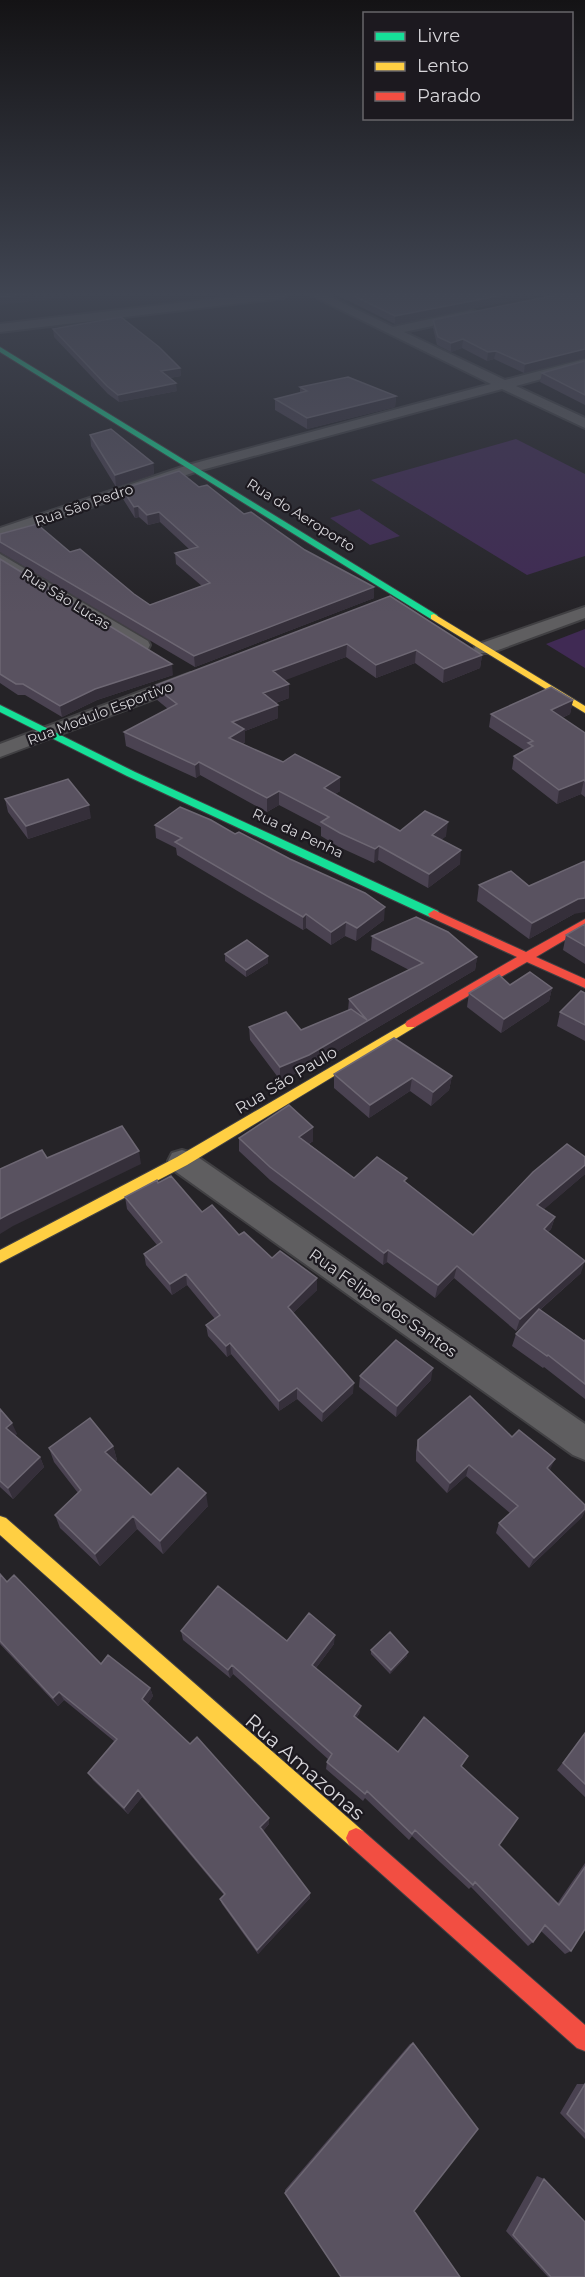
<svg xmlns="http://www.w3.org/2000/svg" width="585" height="2277" viewBox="0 0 585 2277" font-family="Montserrat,sans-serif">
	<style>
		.green { fill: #402a54 }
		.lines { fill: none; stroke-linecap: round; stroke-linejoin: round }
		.street-casing { stroke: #414043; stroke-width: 4 }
		.fast-casing { stroke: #414043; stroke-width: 2 }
		.slow-casing { stroke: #414043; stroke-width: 2 }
		.jam-casing { stroke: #414043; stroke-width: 2 }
		.street { fill: #5f5e60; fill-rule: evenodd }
		.fast { fill: #16e098; fill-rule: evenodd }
		.slow { fill: #ffcf43; fill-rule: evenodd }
		.jam { fill: #f24e42; fill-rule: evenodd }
		.wall { fill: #4a4251 }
		.shaded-wall { fill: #352f3a }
		.building { fill: #595260; stroke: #6d6773; stroke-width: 1.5 }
		.labels { text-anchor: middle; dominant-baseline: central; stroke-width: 4.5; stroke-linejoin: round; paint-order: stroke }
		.far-street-label { font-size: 14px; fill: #d7d6da; stroke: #1c191f }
		.street-label { font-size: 16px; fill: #d7d6da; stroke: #1c191f }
		.near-street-label { font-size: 20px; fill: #d7d6da; stroke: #1c191f }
	</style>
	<rect width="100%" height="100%" fill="#252327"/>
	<path class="green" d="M516 439 585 474V556L527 575 371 480Z
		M360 509V510L400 536 370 545 330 518Z
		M585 629V668L546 644Z"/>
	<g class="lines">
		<defs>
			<path id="street" d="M255 294H289L283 298 0 332V324Z
				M309 294H324L393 327 471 310 475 311 477 314 475 317 404 332 505 380 585 359V367L516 386 585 418V428L502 389 198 471 0 538V528L188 465 491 384Z
				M0 554 148 641 150 645 148 649H134L0 566Z
				M585 607V618L490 653H476L474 649 476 645Z
				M190 673 197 675 200 679 197 683 0 757V744Z
				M182 1150 192 1153 585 1424V1460L573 1455 172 1169 168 1161 172 1153Z"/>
			<path id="fast" d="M0 347 437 615 438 617 431 619 0 352Z
				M0 705 135 772 438 911 440 914 438 917H430L127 776 0 712Z"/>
			<path id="slow" d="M434 614 585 706V713L431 619V615Z
				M411 1020 415 1021 417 1024 415 1027 187 1165 0 1263V1250L177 1157Z
				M0 1516 6 1518 363 1831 366 1838 363 1845 356 1848 349 1845 0 1535Z"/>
			<path id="jam" d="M434 910 526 952 585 919V928L536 957 585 979V988L527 962 415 1027H407L405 1024 407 1021 517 957 430 917 428 914Z
				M356 1828 363 1831 585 2025V2051L577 2048 349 1845 346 1838 349 1831Z"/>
		</defs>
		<use href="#street" class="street-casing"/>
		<use href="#fast" class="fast-casing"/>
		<use href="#slow" class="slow-casing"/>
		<use href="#jam" class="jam-casing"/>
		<use href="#street" class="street"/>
		<use href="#fast" class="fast"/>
		<use href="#slow" class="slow"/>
		<use href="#jam" class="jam"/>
	</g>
	<path class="wall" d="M335 294H545L395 324Z
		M585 298V358L524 373 494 359 487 361 462 348 451 352 437 345 433 328V320Z
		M53 329 180 368 181 376 170 378 177 391 119 402 108 394 54 337Z
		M585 361V405L540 382 542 373Z
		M300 387 396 396 395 407 307 429 275 410V399L300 393Z
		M90 435 153 463 154 474 116 487 91 446Z
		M199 487 305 550 374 587V598L195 667 0 552V534L70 552 150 605 202 586 176 564 175 553 189 549 160 522 148 525 139 517 135 518 123 499 122 489Z
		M0 559 173 675 97 700 62 717 25 695H18L0 683Z
		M390 596 482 655 480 668 443 683 415 663 376 678 346 657 284 680 289 684V698L276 703 278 718 245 731V742L243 744 283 762 340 777V791L335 794 400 831 446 836 441 840 460 864 428 888 378 860 374 863 339 847 321 836V827L279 805 267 812 200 775 196 778 126 746 124 732 168 709 156 699 154 686Z
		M573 700 570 714 562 718 585 733V797L581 794 557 804 512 769 514 756 524 750 489 727 491 714Z
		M5 799 91 818 28 839 8 812Z
		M155 825 384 920 356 941 345 936 331 945 306 928 303 930 177 855 176 848 156 838Z
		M479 885 529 886 574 914 529 939 477 901Z
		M585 924V964L563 950 566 935Z
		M372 936 477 957 475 970 309 1068 280 1080 250 1040 249 1027 301 1030 348 1011 349 999 409 970 371 950Z
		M225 954 268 963 246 977 225 961Z
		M510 985 552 988 549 1001 501 1033 467 1007 469 993Z
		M585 993V1041L557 1026 560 1012Z
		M334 1074 452 1076 449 1090 431 1106 410 1091 369 1118 334 1088Z
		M239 1138 313 1141 309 1144 354 1178 407 1183 473 1235 585 1157V1174L544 1209 555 1217 551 1229 548 1232 581 1273 540 1310 584 1341 585 1340V1399L544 1367 543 1368 512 1346 516 1334 529 1320 516 1331 454 1278 435 1298 387 1262 383 1265 270 1180 239 1151Z
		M158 1183 202 1212 239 1235 317 1290 293 1313 353 1393 322 1422 297 1399 279 1411 231 1354 227 1357 208 1336 206 1325 215 1319 187 1285 172 1295 146 1265 144 1254 157 1245 127 1209 125 1197Z
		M360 1376 431 1380 396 1417 359 1387Z
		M0 1409 17 1434 15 1435 40 1457 44 1467 13 1499 0 1487Z
		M512 1437 550 1470 585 1505V1511L582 1517 529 1568 496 1533 499 1523 510 1513 466 1476 447 1493 416 1461V1451L418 1440Z
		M113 1446 117 1460 115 1462 151 1495 208 1506 163 1554 137 1529 100 1566 60 1528 55 1515 78 1493 54 1462 49 1448Z
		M0 1574 7 1582 101 1664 150 1688 153 1696 147 1705 269 1818V1824L263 1831 310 1898 258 1954 222 1904 220 1899 224 1895 142 1797 128 1814 93 1780 88 1773 114 1741 64 1700 58 1706 0 1644Z
		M181 1631 287 1641 334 1644 316 1668 361 1706 359 1714 356 1718 398 1752 468 1756 461 1767 499 1845 557 1904 585 1863V1929L571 1951 565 1954 541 1931 533 1942 528 1946 471 1887 469 1889 412 1836 409 1840 365 1798 363 1801 326 1769 327 1762 328 1759 233 1674 230 1678 183 1640Z
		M371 1650 407 1656 390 1674 371 1654Z
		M585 1733V1797L557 1770Z
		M413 2043 285 2193V2190L410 2044Z
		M577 2084H585V2139L560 2113Z
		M537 2176 544 2179 585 2277H548L506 2231Z"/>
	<path class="shaded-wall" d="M29 294H87V295L0 305V297Z
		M508 294H545L395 324V316Z
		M463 339 462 348 451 352V343Z
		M585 349V358L524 373 525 364Z
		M496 351 494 359 487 361 488 352Z
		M180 368 181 376 162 379 161 371Z
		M176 383 177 391 119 402 118 395Z
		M396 396 395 407 307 429V418Z
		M153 463 154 474 116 487 115 475Z
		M138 506 139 517 135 518 134 507Z
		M159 512 160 522 148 525 147 515Z
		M374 587V598L195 667 194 656Z
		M347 644 346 657 273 685V671Z
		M416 650 415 663 376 678V665Z
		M482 655 480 668 443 683 444 669Z
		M172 664 173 675 97 700 62 717 60 706 95 689Z
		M289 684V698L264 707 263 693Z
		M573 700 570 714 548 724 551 710Z
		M278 705V718L245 731V742L230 751 229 738 232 722Z
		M199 762 200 775 196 778 195 765Z
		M340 777V791L323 802 324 788Z
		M584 780 581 794 557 804 559 790Z
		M279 791V805L267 812V798Z
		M89 805 91 818 28 839 26 826Z
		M448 822 446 836 431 849 432 835Z
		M379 846 378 860 374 863 375 849Z
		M461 850 460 864 428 888 429 874Z
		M585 898V912L574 914 529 939 532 923 578 899Z
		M385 907 384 920 356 941 357 928Z
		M306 914V928L303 930V917Z
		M346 922 345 936 331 945V932Z
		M268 956V963L246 977V970Z
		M477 957 475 970 309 1068 280 1080V1067Z
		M552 988 549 1001 501 1033 504 1019Z
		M452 1076 449 1090 431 1106 433 1092Z
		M412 1078 410 1091 369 1118 370 1105Z
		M313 1127V1141L299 1150V1137Z
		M139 1151 141 1164 13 1226 0 1234V1219L9 1214Z
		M585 1165V1174L534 1218 537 1205Z
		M555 1217 551 1229 540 1241 544 1229Z
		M388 1250 387 1262 383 1265 384 1253Z
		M585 1261 581 1273 516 1331 520 1319Z
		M457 1266 454 1278 435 1298 438 1285Z
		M186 1274 187 1285 172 1295 170 1284Z
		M317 1278V1290L288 1318V1307Z
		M230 1343 231 1354 227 1357 226 1346Z
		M433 1368 431 1380 396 1417 397 1406Z
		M354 1383 353 1393 322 1422 323 1412Z
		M297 1388V1399L279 1411V1401Z
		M12 1423 17 1434 10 1439 6 1428Z
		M113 1446 117 1460 109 1467 105 1452Z
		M40 1457 44 1467 13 1499 8 1488Z
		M555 1459 550 1470 543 1478 547 1468Z
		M469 1465 466 1476 447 1493 450 1483Z
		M206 1493 208 1506 163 1554 160 1541Z
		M585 1509V1511L582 1517 529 1568 534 1558Z
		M133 1516 137 1529 100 1566 95 1554Z
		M335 1635 334 1644 312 1673V1665Z
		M408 1652 407 1656 390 1674 391 1670Z
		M232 1665 233 1674 230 1678 228 1670Z
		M150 1688 153 1696 145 1708 142 1699Z
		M59 1692 64 1700 58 1706 53 1698Z
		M361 1706 359 1714 352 1724 354 1716Z
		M138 1790 142 1797 128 1814 124 1808Z
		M269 1818V1824L261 1833 260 1827Z
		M310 1893V1898L258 1954 257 1950Z"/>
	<path class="building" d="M0 294H29L0 297Z
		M350 294H508L395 316Z
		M561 294H577L585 298V349L525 364 496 351 488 352 463 339 451 343 438 337 433 320Z
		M121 317 159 347 180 368 161 371 176 383 118 395 107 386 53 329Z
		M585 361V395L542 373Z
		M348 377 396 396 307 418 275 399 307 391 300 387Z
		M111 429 153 463 115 475 90 435Z
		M179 471 199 487 207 485 244 514 251 512 305 550 374 587 194 656 0 542V534L37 524 70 552 80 549 134 594 150 605 210 583 175 553 198 547 159 512 147 515 138 506 134 507 122 489Z
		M0 559 172 664 95 689 60 706 23 684H16L0 674Z
		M390 596 482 655 444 669 416 650 376 665 347 644 273 671 289 684 263 693 278 705 232 722 244 729 229 738 283 762 295 754 340 777 324 788 400 831 425 811 448 822 432 835 461 850 429 874 379 846 375 849 340 833 321 822 329 817 279 791 267 798 199 762 195 765 124 732 177 704 154 686Z
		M551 687 573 700 551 710 585 733V781L584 780 559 790 514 756 533 746 528 743 533 741 491 714Z
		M68 779 89 805 26 826 5 799Z
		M180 807 211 820 235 834 239 832 290 859 365 893 385 907 357 928 346 922 331 932 306 914 303 917 175 842 182 838 155 825Z
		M585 861V898L578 899 532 923 479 885 511 871 529 886Z
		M416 917 448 932 477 957 309 1055 280 1067 249 1027 286 1012 301 1030 351 1009 367 1020 349 999 423 963 372 936Z
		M585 924V946L566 935Z
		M247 940 268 956 246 970 225 954Z
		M530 972 552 988 504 1019 469 993 499 975 510 985Z
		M581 991 585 993V1025L560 1012Z
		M394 1038 452 1076 433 1092 412 1078 370 1105 334 1074Z
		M289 1105 313 1127 299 1137 354 1178 377 1157 407 1178 404 1181 473 1235 533 1172 567 1144 585 1157V1165L537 1205 555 1217 544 1229 585 1261 520 1319 457 1266 438 1285 388 1250 384 1253 270 1167 239 1138Z
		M122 1126 139 1151 9 1214 0 1219V1169L42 1150 47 1158Z
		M171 1176 202 1212 212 1205 239 1235 244 1232 272 1258 280 1251 317 1278 288 1307 354 1383 323 1412 297 1388 279 1401 230 1343 226 1346 206 1325 220 1315 186 1274 170 1284 144 1254 162 1242 125 1197 157 1180 158 1183Z
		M539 1309 584 1341 585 1340V1384L548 1355 547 1356 516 1334Z
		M396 1340 433 1368 397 1406 360 1376Z
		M470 1396 512 1437 519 1430 555 1459 547 1468 585 1505V1509L534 1558 499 1523 518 1506 469 1465 450 1483 418 1450V1440Z
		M0 1409 12 1423 6 1428 40 1457 8 1488 0 1481Z
		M90 1418 113 1446 105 1452 151 1495 178 1468 206 1493 160 1541 133 1516 95 1554 55 1515 81 1490 49 1448Z
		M0 1574 7 1582 14 1575 101 1664 108 1655 150 1688 142 1699 190 1744 197 1737 269 1818 260 1827 310 1893 257 1950 220 1899 225 1894 138 1790 124 1808 88 1773 117 1739 59 1692 53 1698 0 1641Z
		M218 1586 287 1641 309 1613 335 1635 312 1665 361 1706 354 1716 398 1752 424 1717 468 1756 461 1766 518 1818 499 1845 559 1905 585 1867V1929L571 1951 545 1925 533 1942 475 1882 473 1885 415 1830 412 1834 367 1791 365 1794 327 1762 332 1754 232 1665 228 1670 181 1631Z
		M390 1632 408 1652 391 1670 371 1650Z
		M585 1733V1784L563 1763Z
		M413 2043 478 2129 414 2211 460 2277H341L285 2193Z
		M585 2084V2132L567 2114Z
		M544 2179 585 2222V2277H551L513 2235Z"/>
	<linearGradient id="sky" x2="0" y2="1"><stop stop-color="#141315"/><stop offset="0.48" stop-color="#404552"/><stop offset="1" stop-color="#404552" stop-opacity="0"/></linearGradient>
	<rect width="585" height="613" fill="url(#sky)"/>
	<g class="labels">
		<g class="far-street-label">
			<text transform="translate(84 505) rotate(-19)">Rua São Pedro</text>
			<text transform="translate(301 515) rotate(32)">Rua do Aeroporto</text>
			<text transform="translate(66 599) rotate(32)">Rua São Lucas</text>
			<text transform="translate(100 713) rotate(-21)">Rua Modulo Esportivo</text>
			<text transform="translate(298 833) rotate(25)">Rua da Penha</text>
		</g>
		<g class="street-label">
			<text transform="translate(286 1080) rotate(-31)">Rua São Paulo</text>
			<text transform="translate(383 1303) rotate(35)">Rua Felipe dos Santos</text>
		</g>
		<g class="near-street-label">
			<text transform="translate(305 1767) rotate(41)">Rua Amazonas</text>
		</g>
	</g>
	<rect x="363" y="12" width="210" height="108" fill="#1c191f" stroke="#67656a" stroke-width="1.5"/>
	<rect x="375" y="32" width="30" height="9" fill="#16e098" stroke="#67656a" stroke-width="1.5"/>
	<text x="417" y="42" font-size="18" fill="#d7d6da">Livre</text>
	<rect x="375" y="62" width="30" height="9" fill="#ffcf43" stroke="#67656a" stroke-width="1.5"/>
	<text x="417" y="72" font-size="18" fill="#d7d6da">Lento</text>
	<rect x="375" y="92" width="30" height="9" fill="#f24e42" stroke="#67656a" stroke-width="1.5"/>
	<text x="417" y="102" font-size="18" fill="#d7d6da">Parado</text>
</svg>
